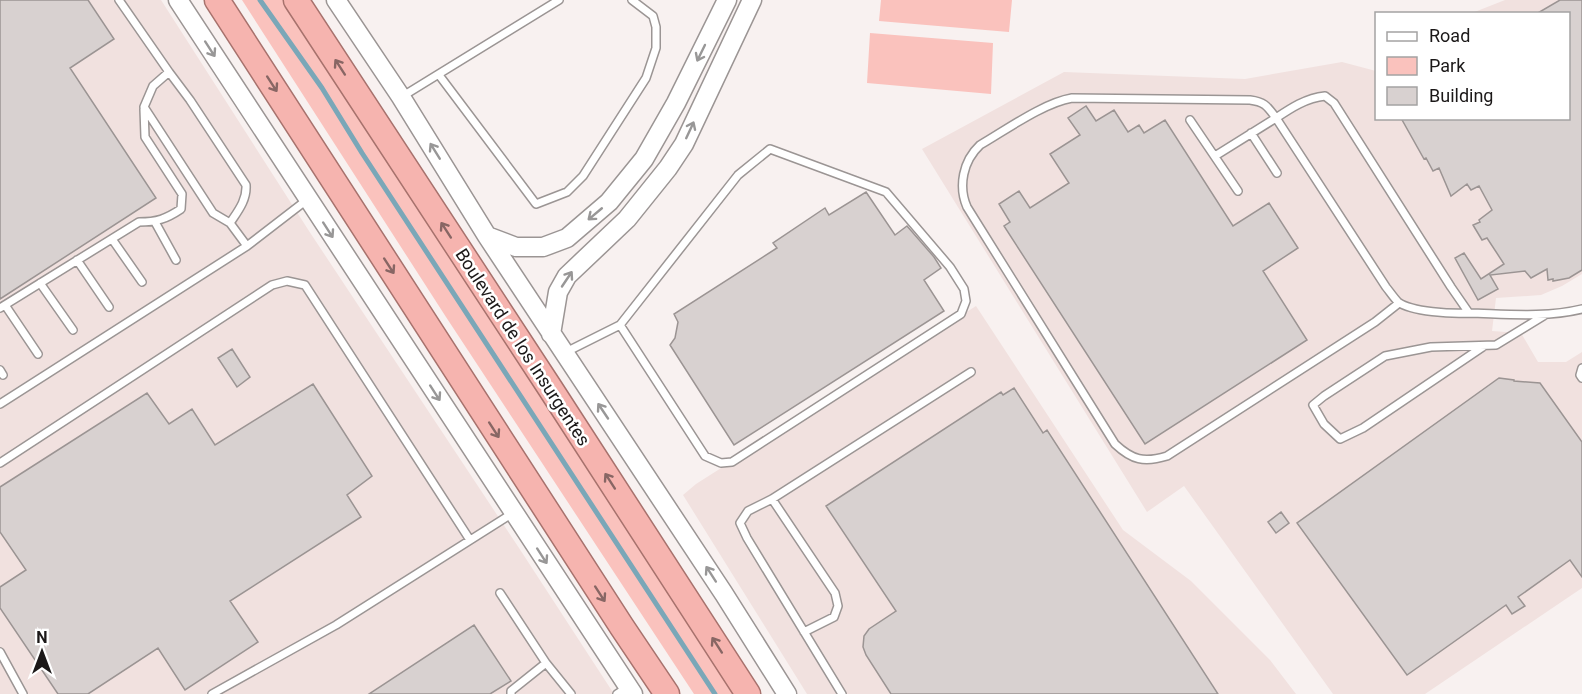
<svg xmlns="http://www.w3.org/2000/svg" width="1582" height="694" viewBox="0 0 1582 694" font-family="Roboto,sans-serif">
	<style>
		.built { fill: #f1e1df }
		.green { fill: #fac2bd }
		.lines { fill: none; stroke-linecap: round; stroke-linejoin: round }
		.stream { stroke: #7aa7b8; stroke-width: 5 }
		.building { fill: #d8d1d0; stroke: #9b9493; stroke-width: 1.5 }
		.service-casing { stroke: #9b9594; stroke-width: 10 }
		.tertiary-casing { stroke: #9b9594; stroke-width: 21 }
		.trunk-casing { stroke: #a7726d; stroke-width: 27 }
		.service { stroke: #fff; stroke-width: 7 }
		.tertiary { stroke: #fff; stroke-width: 18 }
		.trunk { stroke: #f6b4af; stroke-width: 24 }
		.oneway { stroke: #989797 }
		.oneway2 { stroke: #886664 }
		.labels { text-anchor: middle; dominant-baseline: central; stroke-width: 5; stroke-linejoin: round; paint-order: stroke }
		.street-label { font-size: 18px; fill: #1b1818; stroke: #fff }
	</style>
	<rect width="100%" height="100%" fill="#f8f1f0"/>
	<path class="built" d="M0 0H161L309 231 519 548 614 694H0Z
		M1505 0H1582V274L1562 286 1541 295 1496 298 1492 331 1521 333 1538 362H1566L1582 352V588L1425 694H1333L1184 486 1147 512 922 149 1064 72 1245 79 1342 62 1376 71V118H1568V14L1472 13Z
		M976 306 1123 530 1191 581 1270 660 1296 694H807L683 495 696 484Z"/>
	<path class="green" d="M242 0H285L738 694H694L446 317Z
		M881 0H1012L1009 32 879 21Z
		M870 33 993 43 991 94 867 83Z"/>
	<g class="lines">
		<path class="stream" d="M260 0 322 88 362 153 715 694"/>
	</g>
	<path class="building" d="M0 0H88L114 39 70 68 156 198 0 299Z
		M1560 0H1582V270L1569 278 1553 281V279L1548 280 1547 269 1531 278 1525 271 1490 275 1498 289 1478 300 1455 258 1464 253 1481 279 1504 264 1487 238 1482 240 1473 225 1480 222 1479 220 1492 210 1479 186 1471 190 1467 184 1451 196 1439 168 1433 171 1426 158 1424 159 1401 118H1569V14H1536Z
		M1086 106 1096 121 1114 110 1128 132 1139 125 1144 133 1165 120 1233 226 1269 203 1298 248 1263 271 1307 340 1145 444 1004 226 1010 222 999 204 1019 191 1030 208 1069 183 1050 154 1080 135 1068 118Z
		M866 192 895 235 907 226 934 257 941 268 924 280 944 311 734 445 670 345 675 338 678 322 674 314 777 248 773 243 825 208 829 215Z
		M232 349 250 377 237 387 218 358Z
		M1499 378 1514 380V381L1540 383 1582 442V577L1570 560 1518 597 1525 606 1512 614 1506 605 1407 675 1297 523Z
		M313 384 372 476 347 495 361 517 230 601 258 642 185 690 158 648 88 694H58L0 608V587L26 570 0 532V487L147 393 169 424 192 409 215 445Z
		M1014 388 1043 433 1047 430 1218 694H891L866 655 863 647 864 636 869 629 896 611 826 506 1001 392 1003 395Z
		M1281 512 1289 523 1276 533 1268 522Z
		M474 625 511 681 490 694H369Z"/>
	<g class="lines">
		<defs>
			<path id="service" d="M119 0 169 72
				M439 75 536 204 567 192 583 176 646 78 656 48V27L653 16 632 0
				M403 96 559 0
				M1325 96 1334 103 1451 287 1469 313C1452 314 1412 312 1398 302 1394 298 1390 292 1386 287L1276 118C1291 108 1306 98 1325 96Z
				M1190 120 1238 191
				M1251 133 1277 173
				M1215 156 1276 118C1267 106 1265 102 1250 100L1072 98C1043 103 1006 130 980 145 963 161 958 186 967 207L1115 444C1132 460 1144 463 1167 456L1375 322 1399 303
				M155 222 176 260
				M230 223C238 211 247 200 246 185L190 100 169 72 153 86 144 107 213 213 230 223 247 246
				M112 239 142 282
				M77 260 109 307
				M40 283 73 330
				M5 305 38 354
				M0 308 139 222C157 222 166 219 181 209L182 194 145 137 144 109
				M1469 313C1507 314 1545 318 1582 309
				M1484 346 1363 428 1340 439 1324 424 1313 405 1324 396 1385 356 1431 347 1496 345 1545 315
				M566 352 620 325 738 175 770 149 886 192 950 267 964 289 966 301 961 314 732 462 721 463 705 456 620 325
				M1582 368 1580 375 1582 378
				M0 370 3 375
				M0 404 247 246 308 199
				M0 463 272 285 287 281 305 285 470 540
				M772 499 835 593 838 606 834 617 804 632
				M500 593 546 663 511 691V694
				M0 652 23 694
				M546 663 571 694
				M212 694 336 625 513 513
				M617 694 628 687
				M842 694 747 538 740 523 748 511 772 499 971 372"/>
			<path id="tertiary" d="M178 0 633 694
				M336 0 401 97 487 236 724 594 787 694
				M487 236 516 247H543L567 238 609 202 644 159 676 103 727 0
				M551 334 558 292 567 276 627 219 668 168 684 144 752 0"/>
			<path id="trunk" d="M217 0 622 627 667 694
				M296 0 550 388 748 694"/>
		</defs>
		<use href="#service" class="service-casing"/>
		<use href="#tertiary" class="tertiary-casing"/>
		<use href="#trunk" class="trunk-casing"/>
		<use href="#service" class="service"/>
		<use href="#tertiary" class="tertiary"/>
		<use href="#trunk" class="trunk"/>
	</g>
	<defs><path id="oneway-shaft" d="M-6 0H5M1.5-3L5.5 0L1.5 3" fill="none" stroke-width="1.6" stroke-linecap="round" stroke-linejoin="round" transform="scale(1.5)"/></defs>
	<g class="oneway">
		<use href="#oneway-shaft" transform="translate(210 49) rotate(57)"/>
		<use href="#oneway-shaft" transform="translate(701 53) rotate(116)"/>
		<use href="#oneway-shaft" transform="translate(690 130) rotate(-65)"/>
		<use href="#oneway-shaft" transform="translate(435 151) rotate(-122)"/>
		<use href="#oneway-shaft" transform="translate(595 214) rotate(140)"/>
		<use href="#oneway-shaft" transform="translate(328 230) rotate(57)"/>
		<use href="#oneway-shaft" transform="translate(567 279) rotate(-56)"/>
		<use href="#oneway-shaft" transform="translate(435 393) rotate(57)"/>
		<use href="#oneway-shaft" transform="translate(603 411) rotate(-124)"/>
		<use href="#oneway-shaft" transform="translate(542 556) rotate(57)"/>
		<use href="#oneway-shaft" transform="translate(711 574) rotate(-123)"/>
	</g>
	<g class="oneway2">
		<use href="#oneway-shaft" transform="translate(340 67) rotate(-123)"/>
		<use href="#oneway-shaft" transform="translate(272 84) rotate(57)"/>
		<use href="#oneway-shaft" transform="translate(446 230) rotate(-123)"/>
		<use href="#oneway-shaft" transform="translate(389 266) rotate(57)"/>
		<use href="#oneway-shaft" transform="translate(494 430) rotate(57)"/>
		<use href="#oneway-shaft" transform="translate(610 481) rotate(-123)"/>
		<use href="#oneway-shaft" transform="translate(600 594) rotate(57)"/>
		<use href="#oneway-shaft" transform="translate(717 645) rotate(-123)"/>
	</g>
	<g class="labels">
		<g class="street-label">
			<text transform="translate(523 347) rotate(57)">Boulevard de los Insurgentes</text>
		</g>
	</g>
	<rect x="1375" y="12" width="195" height="108" fill="#ffffff" stroke="#a4a3a3" stroke-width="1.5"/>
	<rect x="1387" y="32" width="30" height="9" fill="#ffffff" stroke="#a4a3a3" stroke-width="1.5"/>
	<text x="1429" y="42" font-size="18" fill="#1b1818">Road</text>
	<rect x="1387" y="57" width="30" height="18" fill="#fac2bd" stroke="#a4a3a3" stroke-width="1.5"/>
	<text x="1429" y="72" font-size="18" fill="#1b1818">Park</text>
	<rect x="1387" y="87" width="30" height="18" fill="#d8d1d0" stroke="#a4a3a3" stroke-width="1.5"/>
	<text x="1429" y="102" font-size="18" fill="#1b1818">Building</text>
	<g transform="translate(42 652)" stroke="#ffffff" stroke-width="4.5" paint-order="stroke">
	<path d="M0-4.5L10 22L0 15L-10 22Z" fill="#1b1818"/>
	<text y="-9" font-size="16" font-weight="bold" text-anchor="middle" fill="#1b1818">N</text>
	</g>
</svg>
